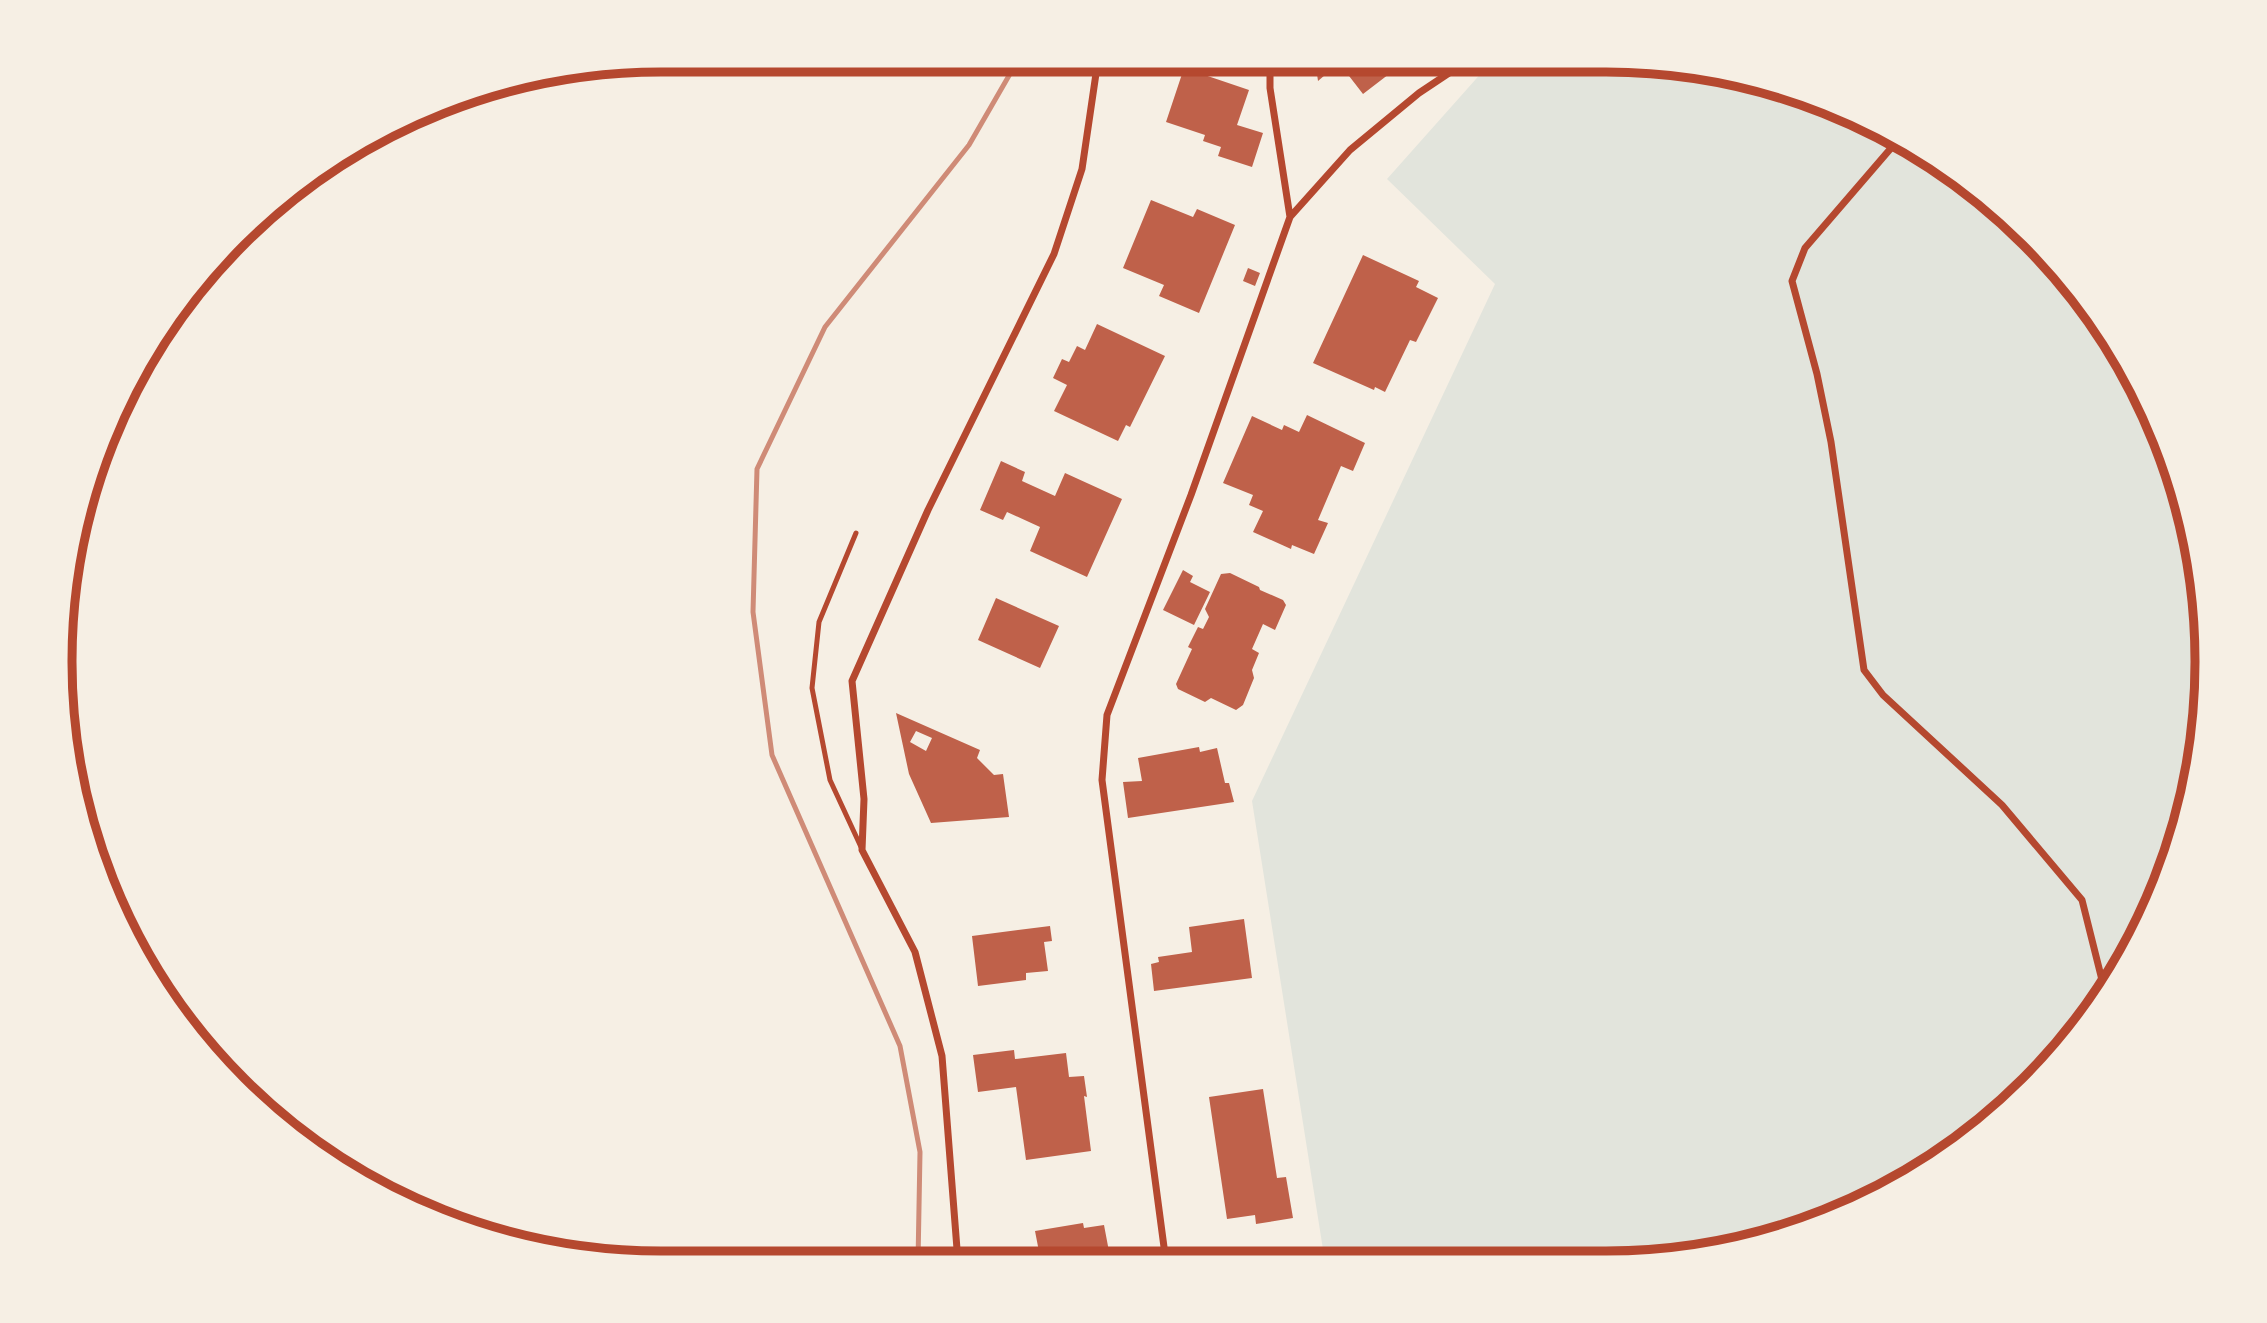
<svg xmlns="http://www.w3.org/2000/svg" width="2267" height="1323" viewBox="0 0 2267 1323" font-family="Quicksand,sans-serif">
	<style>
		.green { fill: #e2e4dc }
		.building { fill: #bf614a; fill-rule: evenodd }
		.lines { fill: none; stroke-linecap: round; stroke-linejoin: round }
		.service { stroke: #b5482f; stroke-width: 5 }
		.minor { stroke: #b5482f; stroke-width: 7 }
		.rail { stroke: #cf8b77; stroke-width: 5 }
		.rim { fill: none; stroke: #b5482f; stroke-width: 9 }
	</style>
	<rect width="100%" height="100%" fill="#f6efe4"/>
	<path class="green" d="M1492 61H1645L1799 91 1940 161 2031 236 2106 327 2162 431 2196 544 2207 661 2196 779 2162 892 2106 996 2031 1087 1907 1183 1799 1232 1645 1262H1325L1252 801 1495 284 1387 179Z"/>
	<path class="building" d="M1315 60 1406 61 1363 94 1339 63 1318 81Z
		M1184 68 1249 90 1237 125 1263 133 1252 167 1218 156 1221 147 1203 141 1205 135 1166 122Z
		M1151 200 1193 217 1197 209 1235 225 1199 313 1159 296 1164 285 1123 268Z
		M1363 255 1419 281 1416 287 1438 298 1416 342 1410 340 1385 392 1375 387 1374 390 1313 363Z
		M1248 268 1260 273 1255 286 1243 281Z
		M1097 324 1165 356 1130 427 1126 425 1118 441 1054 411 1067 385 1053 378 1062 359 1069 362 1077 346 1085 350Z
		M1307 415 1365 443 1353 471 1341 466 1318 520 1328 523 1314 554 1292 545 1291 549 1253 532 1263 511 1249 505 1253 495 1223 483 1252 416 1282 430 1284 425 1299 432Z
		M1001 461 1025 472 1022 481 1055 496 1065 473 1122 499 1087 577 1030 551 1040 527 1007 512 1003 520 980 510Z
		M1183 570 1193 576 1190 582 1210 592 1194 625 1163 610Z
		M1230 573 1259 587 1260 590 1283 600 1286 605 1275 630 1263 624 1252 649 1259 653 1252 670 1254 678 1243 705 1236 710 1211 698 1205 702 1178 689 1176 684 1192 649 1188 647 1198 627 1203 629 1209 617 1205 609 1221 574Z
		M996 598 1059 626 1040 668 978 640Z
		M896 713 980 750 977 758 994 775 1003 774 1009 817 931 823 909 774ZM916 731 932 738 926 751 910 742Z
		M1199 747 1200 752 1217 748 1225 783H1229L1234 802 1128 818 1123 782 1142 781 1138 758Z
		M1244 919 1252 978 1154 991 1151 964 1159 962 1158 957 1192 952 1189 927Z
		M1050 926 1052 941 1044 942 1048 971 1026 973V980L978 986 972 936Z
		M1014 1050 1015 1059 1066 1053 1069 1077 1084 1076 1087 1097 1084 1096 1091 1151 1026 1160 1016 1087 978 1092 973 1055Z
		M1263 1089 1277 1178 1286 1177 1293 1218 1256 1224 1255 1215 1227 1219 1209 1097Z
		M1083 1223 1084 1228 1104 1225 1111 1262H1041L1035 1231Z"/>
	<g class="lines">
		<path class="service" d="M856 533 819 622 812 688 830 780 861 847"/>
		<path class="minor" d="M1270 60V88L1290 217
			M1898 140 1805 248 1792 281 1817 374 1831 442 1864 670 1883 695 2002 805 2082 900 2106 996
			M958 1262 942 1056 915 952 862 850 864 799 852 681 928 510 1054 254 1082 169 1098 60
			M1166 1262 1102 780 1107 715 1191 495 1290 217 1350 150 1419 93 1467 61"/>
		<path class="rail" d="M918 1262 920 1152 900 1046 772 755 753 612 757 469 825 327 969 145 1018 60"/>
	</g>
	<path d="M0 0H2267V1323H0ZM661 72H1606A589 589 0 0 1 2195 661V662A589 589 0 0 1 1606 1251H661A589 589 0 0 1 72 662V661A589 589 0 0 1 661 72Z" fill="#f6efe4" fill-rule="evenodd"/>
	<path class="rim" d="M661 72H1606A589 589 0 0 1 2195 661V662A589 589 0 0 1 1606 1251H661A589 589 0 0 1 72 662V661A589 589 0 0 1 661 72Z"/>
</svg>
